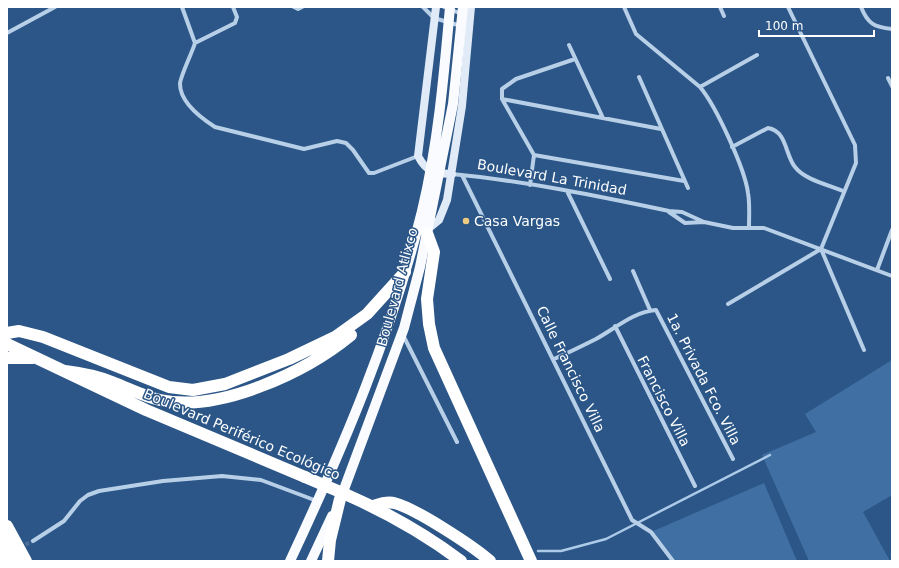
<svg xmlns="http://www.w3.org/2000/svg" width="899" height="568" viewBox="0 0 899 568" font-family="'DejaVu Sans',sans-serif">
	<style>
		.green { fill: #4070a3 }
		.lines { fill: none; stroke-linecap: round; stroke-linejoin: round }
		.stream { stroke: #adcae8; stroke-width: 2.5 }
		.street-tunnel { stroke: #4b6f99; stroke-width: 4; stroke-dasharray: 4 2; stroke-linecap: butt }
		.street { stroke: #b8cfe8; stroke-width: 4 }
		.secondary { stroke: #e1ebf7; stroke-width: 8 }
		.primary { stroke: #f9fbfe; stroke-width: 10 }
		.highway { stroke: #fff; stroke-width: 12 }
		.highway-bridge { stroke: #fff; stroke-width: 12 }
		.poi-dot { fill: #eecb80; stroke: #2b5687; stroke-width: 1.5 }
		.labels { text-anchor: middle; dominant-baseline: central; stroke-width: 3; stroke-linejoin: round; paint-order: stroke }
		.street-label { font-size: 14px; fill: #fff; stroke: #2b5687 }
		.poi-label { font-size: 14px; fill: #fff; stroke: #2b5687; text-anchor: start }
	</style>
	<rect width="100%" height="100%" fill="#2b5687"/>
	<path class="green" d="M892 360V495L863 512 890 561H809L762 455 816 432 805 414Z
		M764 483 797 561H673L651 532Z"/>
	<g class="lines">
		<path class="stream" d="M538 551H561L606 539 770 455"/>
		<path class="street-tunnel" d="M20 547 33 541"/>
		<path class="street" d="M182 7 195 43C192 53 180 77 180 84 180 102 201 118 215 127L304 149 337 141 346 143 353 150 369 173H374L418 156
			M294 7 298 9 302 7
			M423 7 434 18 461 26
			M444 7 462 14
			M624 7 636 34 700 87C716 106 745 169 748 193 750 204 749 216 749 227
			M720 7 724 16
			M788 7 855 145 856 163 821 249
			M861 7C868 24 874 27 892 29
			M7 33 55 7
			M195 43 235 23 237 17 233 7
			M569 45 603 118
			M639 77 688 188
			M888 78 892 86
			M700 87 757 55
			M502 99 661 129
			M732 147 768 128C787 131 785 155 795 167 805 180 829 185 843 191
			M534 155 684 181
			M452 174C525 181 598 196 669 211L682 212 704 222
			M462 175 632 520 651 532 673 561
			M530 185 534 155 502 99V89L516 79 575 59
			M567 191 610 279
			M669 212 685 223 704 222 733 228H764L892 276
			M821 249 864 350
			M877 270 892 230
			M633 271 650 310
			M728 304 821 249
			M615 326 695 486
			M403 335 457 442
			M554 359C568 353 582 346 596 339 616 328 633 312 656 310L733 459
			M33 541 64 521 80 501 88 495 99 491 163 481 222 476 261 480 317 501"/>
		<path class="secondary" d="M436 7 418 156C427 173 434 173 452 174
			M428 229 439 220 447 200 462 106 471 7"/>
		<path class="primary" d="M340 500 404 328 420 267 453 104 463 7
			M290 561C343 448 392 333 422 211 438 144 444 75 450 7
			M311 561 332 516"/>
		<path class="highway" d="M427 233 434 252 427 299 429 324 434 348 531 561
			M7 333 19 331 43 337 169 387 193 390 225 384 289 359 335 337 367 314 405 272
			M7 344 146 410 305 477
			M7 358H33
			M65 371C81 373 97 376 112 382 128 388 143 396 160 400 219 413 306 372 351 335
			M345 494C386 512 425 534 461 561
			M373 506C379 504 387 501 394 503 415 508 473 546 490 561
			M7 526 26 561
			M7 540 14 561
			M328 561 330 540 340 499"/>
		<path class="highway-bridge" d="M305 477 345 494"/>
	</g>
	<circle class="poi-dot" cx="466" cy="221" r="4"/>
	<g class="labels">
		<g class="street-label">
			<text transform="translate(552 177) rotate(10)">Boulevard La Trinidad</text>
			<text transform="translate(397 287) rotate(-75)">Boulevard Atlixco</text>
			<text transform="translate(571 369) rotate(64)">Calle Francisco Villa</text>
			<text transform="translate(704 379) rotate(63)">1a. Privada Fco. Villa</text>
			<text transform="translate(664 401) rotate(63)">Francisco Villa</text>
			<text transform="translate(242 434) rotate(23)">Boulevard Periférico Ecológico</text>
		</g>
		<g class="poi-label">
			<text x="474" y="221">Casa Vargas</text>
		</g>
	</g>
	<rect width="899" height="568" fill="none" stroke="#ffffff" stroke-width="16"/>
	<path d="M759 30v6h115v-6" fill="none" stroke="#ffffff" stroke-width="2"/>
	<text x="765" y="30" font-size="12" fill="#ffffff" stroke="#2b5687" stroke-width="3" paint-order="stroke">100 m</text>
</svg>
